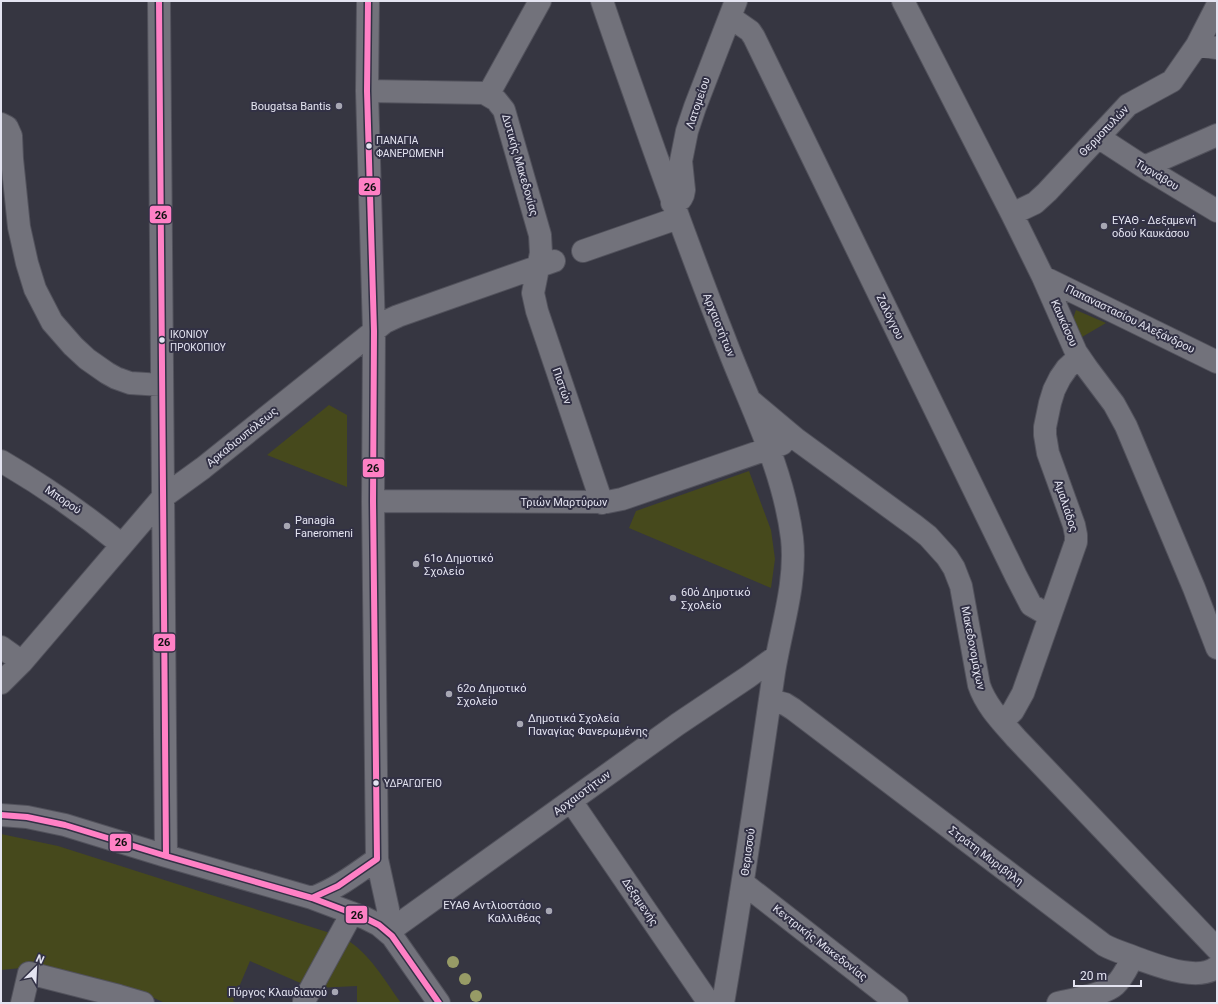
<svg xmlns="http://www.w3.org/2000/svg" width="1218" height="1004" viewBox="0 0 1218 1004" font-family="Roboto,sans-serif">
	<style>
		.green { fill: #46491c }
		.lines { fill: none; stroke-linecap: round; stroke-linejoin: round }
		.minor-casing { stroke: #52525c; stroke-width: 24 }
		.minor { stroke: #72727b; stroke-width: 22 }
		.bus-1-casing { stroke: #323145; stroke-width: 9 }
		.bus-1 { stroke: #ff80c5; stroke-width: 6 }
		.tree { fill: #979b66 }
		.poi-dot { fill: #a7a7b3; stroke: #323145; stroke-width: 1.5 }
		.bus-dot { fill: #e4e4f1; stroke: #323145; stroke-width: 1.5 }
		.labels { text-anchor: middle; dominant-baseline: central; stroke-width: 4; stroke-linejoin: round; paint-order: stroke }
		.bus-label { font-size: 10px; fill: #e4e4f1; stroke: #323145; text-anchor: start }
		.street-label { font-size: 11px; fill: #e4e4f1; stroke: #323145 }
		.poi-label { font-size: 11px; fill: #e4e4f1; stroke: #323145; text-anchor: start }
		.line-badge { stroke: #323145; stroke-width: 1.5 }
		.pale-badge-label { font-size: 11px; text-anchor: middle; font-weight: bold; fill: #111 }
	</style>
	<rect width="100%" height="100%" fill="#363641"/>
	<path class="green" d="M1076 310 1106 323 1082 337 1073 319Z
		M329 405 347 415V487L267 455Z
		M749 471 771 530 775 559 771 588 629 528 636 511Z
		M1 834 58 846 327 932C333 934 339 936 345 939 369 952 385 981 401 1003H357V986L316 988 298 982 250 961 233 1001 237 1003H165L154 998 111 983 73 972 52 969 21 968 1 970Z"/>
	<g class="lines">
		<defs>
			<path id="minor" d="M159 1 166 856
				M368 1 367 91 374 331 373 501 377 859 388 909V932
				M602 1C614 37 627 73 640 110 667 187 695 264 725 340 750 406 783 467 792 538 797 583 781 628 774 672 758 782 742 893 723 1003
				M903 1 1012 214 1043 277 1076 352 1087 368 1114 404 1126 426 1194 588 1217 648
				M730 17 750 31 754 37 1016 576 1031 605 1050 616
				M1197 45 1217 48
				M367 91 484 93 496 100 504 110 540 235 541 253 533 293 537 311 602 503
				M488 95 540 1
				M1 124 7 127 11 136 12 159 19 227 27 263 35 289 52 322 73 346 87 359 107 373 116 378 130 383 162 385
				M1098 137 1144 167 1217 211
				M1144 167 1217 135
				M672 203 681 199 683 195 684 190 681 161 687 131 695 107 736 1
				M1012 214 1035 203 1047 192 1128 105 1172 81 1197 45 1217 6
				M583 251 678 218
				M1043 277 1217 362
				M752 402 796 439 914 525 928 536 947 557 954 568 961 586 979 685C986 706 1002 722 1016 738L1217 949
				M1 461C44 486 84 514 122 545
				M373 501 607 502 622 499 782 444
				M1 647 22 662
				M1 683 22 662 163 497 203 468 374 331 385 322 398 316 554 261
				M770 700 785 704 793 709 1104 945C1115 951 1127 954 1139 959 1159 966 1198 982 1217 967
				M1002 722 1013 711 1023 693 1076 542V535L1074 525 1048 453 1045 435V427L1050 403 1054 390 1060 378 1067 368 1079 357
				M571 801 709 1003
				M1 815 27 817 65 825 166 856 312 898 365 918 379 925 392 936 439 1003
				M743 883 897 1003
				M312 898C336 889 356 874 377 859
				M388 932 678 724 748 677 777 656
				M304 1001 352 913
				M22 1003 29 973 119 996 143 1003
				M1058 1003C1073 999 1104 995 1115 985 1123 978 1128 966 1133 957"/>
		</defs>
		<use href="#minor" class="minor-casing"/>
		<use href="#minor" class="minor"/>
		<defs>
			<path id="bus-1" d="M159 1 166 856
				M1 815 27 817 65 825 166 856 312 898 365 918 379 925 392 936 439 1003
				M312 898 338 886 377 859 373 501 374 331 367 91 368 1"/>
		</defs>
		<use href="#bus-1" class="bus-1-casing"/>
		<use href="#bus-1" class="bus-1"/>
	</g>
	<g class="tree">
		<circle cx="453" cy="962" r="6"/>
		<circle cx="465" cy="979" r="6"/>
		<circle cx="476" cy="996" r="6"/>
	</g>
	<g class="poi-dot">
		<circle cx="339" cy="106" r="4"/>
		<circle cx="1104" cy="226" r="4"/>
		<circle cx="287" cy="526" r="4"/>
		<circle cx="416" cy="564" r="4"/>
		<circle cx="673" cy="598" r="4"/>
		<circle cx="449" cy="694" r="4"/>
		<circle cx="520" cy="724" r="4"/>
		<circle cx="549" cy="911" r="4"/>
		<circle cx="335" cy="992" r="4"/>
	</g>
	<g class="bus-dot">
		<circle cx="369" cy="146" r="3.5"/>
		<circle cx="162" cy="340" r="3.5"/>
		<circle cx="376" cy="783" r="3.5"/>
	</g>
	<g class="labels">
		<g class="bus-label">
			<text x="376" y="140">ΠΑΝΑΓΙΑ<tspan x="376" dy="13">ΦΑΝΕΡΩΜΕΝΗ</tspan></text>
			<text x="170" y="334">ΙΚΟΝΙΟΥ<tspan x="170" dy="13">ΠΡΟΚΟΠΙΟΥ</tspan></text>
			<text x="384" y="783">ΥΔΡΑΓΩΓΕΙΟ</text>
		</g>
		<g class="street-label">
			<text transform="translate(698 103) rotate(-71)">Λατομείου</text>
			<text transform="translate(1104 131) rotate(-46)">Θερμοπυλών</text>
			<text transform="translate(520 165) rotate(74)">Δυτικής Μακεδονίας</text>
			<text transform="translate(1157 175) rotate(31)">Τυρνάβου</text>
			<text transform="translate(890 317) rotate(64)">Ζαλόγγου</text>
			<text transform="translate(1130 319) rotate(26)">Παπαναστασίου Αλεξάνδρου</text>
			<text transform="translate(1064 323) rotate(66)">Καυκάσου</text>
			<text transform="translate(719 325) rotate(68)">Αρχαιοτήτων</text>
			<text transform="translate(562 386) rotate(71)">Πιστών</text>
			<text transform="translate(242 437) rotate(-39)">Αρκαδιουπόλεως</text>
			<text transform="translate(63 500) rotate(34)">Μπορού</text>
			<text x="564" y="502">Τριών Μαρτύρων</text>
			<text transform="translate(1066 506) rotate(72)">Αμαλιάδος</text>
			<text transform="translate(973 648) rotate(79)">Μακεδονομάχων</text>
			<text transform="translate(582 793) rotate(-36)">Αρχαιοτήτων</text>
			<text transform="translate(748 852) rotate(-82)">Θερισσού</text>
			<text transform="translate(986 856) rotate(37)">Στράτη Μυριβήλη</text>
			<text transform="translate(640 902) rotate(56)">Δεξαμενής</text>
			<text transform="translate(820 943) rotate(38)">Κεντρικής Μακεδονίας</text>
		</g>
		<g class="poi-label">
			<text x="331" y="106" text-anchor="end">Bougatsa Bantis</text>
			<text x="1112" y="220">ΕΥΑΘ - Δεξαμενή<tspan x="1112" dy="13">οδού Καυκάσου</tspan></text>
			<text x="295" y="520">Panagia<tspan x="295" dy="13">Faneromeni</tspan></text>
			<text x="424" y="558">61ο Δημοτικό<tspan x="424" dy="13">Σχολείο</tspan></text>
			<text x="681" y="592">60ό Δημοτικό<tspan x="681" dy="13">Σχολείο</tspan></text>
			<text x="457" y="688">62ο Δημοτικό<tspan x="457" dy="13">Σχολείο</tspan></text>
			<text x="528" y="718">Δημοτικά Σχολεία<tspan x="528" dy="13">Παναγίας Φανερωμένης</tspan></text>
			<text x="541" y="905" text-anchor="end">ΕΥΑΘ Αντλιοστάσιο<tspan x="541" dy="13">Καλλιθέας</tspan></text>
			<text x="327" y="992" text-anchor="end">Πύργος Κλαυδιανού</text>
		</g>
	</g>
	<g class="line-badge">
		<rect x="358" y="177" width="23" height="19" rx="4" fill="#ff80c5"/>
		<rect x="149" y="205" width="23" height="19" rx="4" fill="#ff80c5"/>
		<rect x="362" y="458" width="23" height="20" rx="4" fill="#ff80c5"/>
		<rect x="153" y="633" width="23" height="19" rx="4" fill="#ff80c5"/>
		<rect x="109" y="833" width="23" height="19" rx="4" fill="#ff80c5"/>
		<rect x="345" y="905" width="23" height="19" rx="4" fill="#ff80c5"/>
	</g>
	<g class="pale-badge-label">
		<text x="370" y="191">26</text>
		<text x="161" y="219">26</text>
		<text x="373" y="472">26</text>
		<text x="164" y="646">26</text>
		<text x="121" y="846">26</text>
		<text x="357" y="919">26</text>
	</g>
	<rect width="1218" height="1004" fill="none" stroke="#e4e4f1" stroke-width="4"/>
	<g transform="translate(36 968) rotate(24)" stroke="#323145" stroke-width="3" paint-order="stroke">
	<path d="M0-3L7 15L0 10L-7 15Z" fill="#e4e4f1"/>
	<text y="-6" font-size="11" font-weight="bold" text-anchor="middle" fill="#e4e4f1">N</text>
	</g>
	<path d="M1074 980v6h67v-6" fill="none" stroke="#e4e4f1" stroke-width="2"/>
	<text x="1080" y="980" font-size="12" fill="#e4e4f1" stroke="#323145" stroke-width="3" paint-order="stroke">20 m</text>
</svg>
